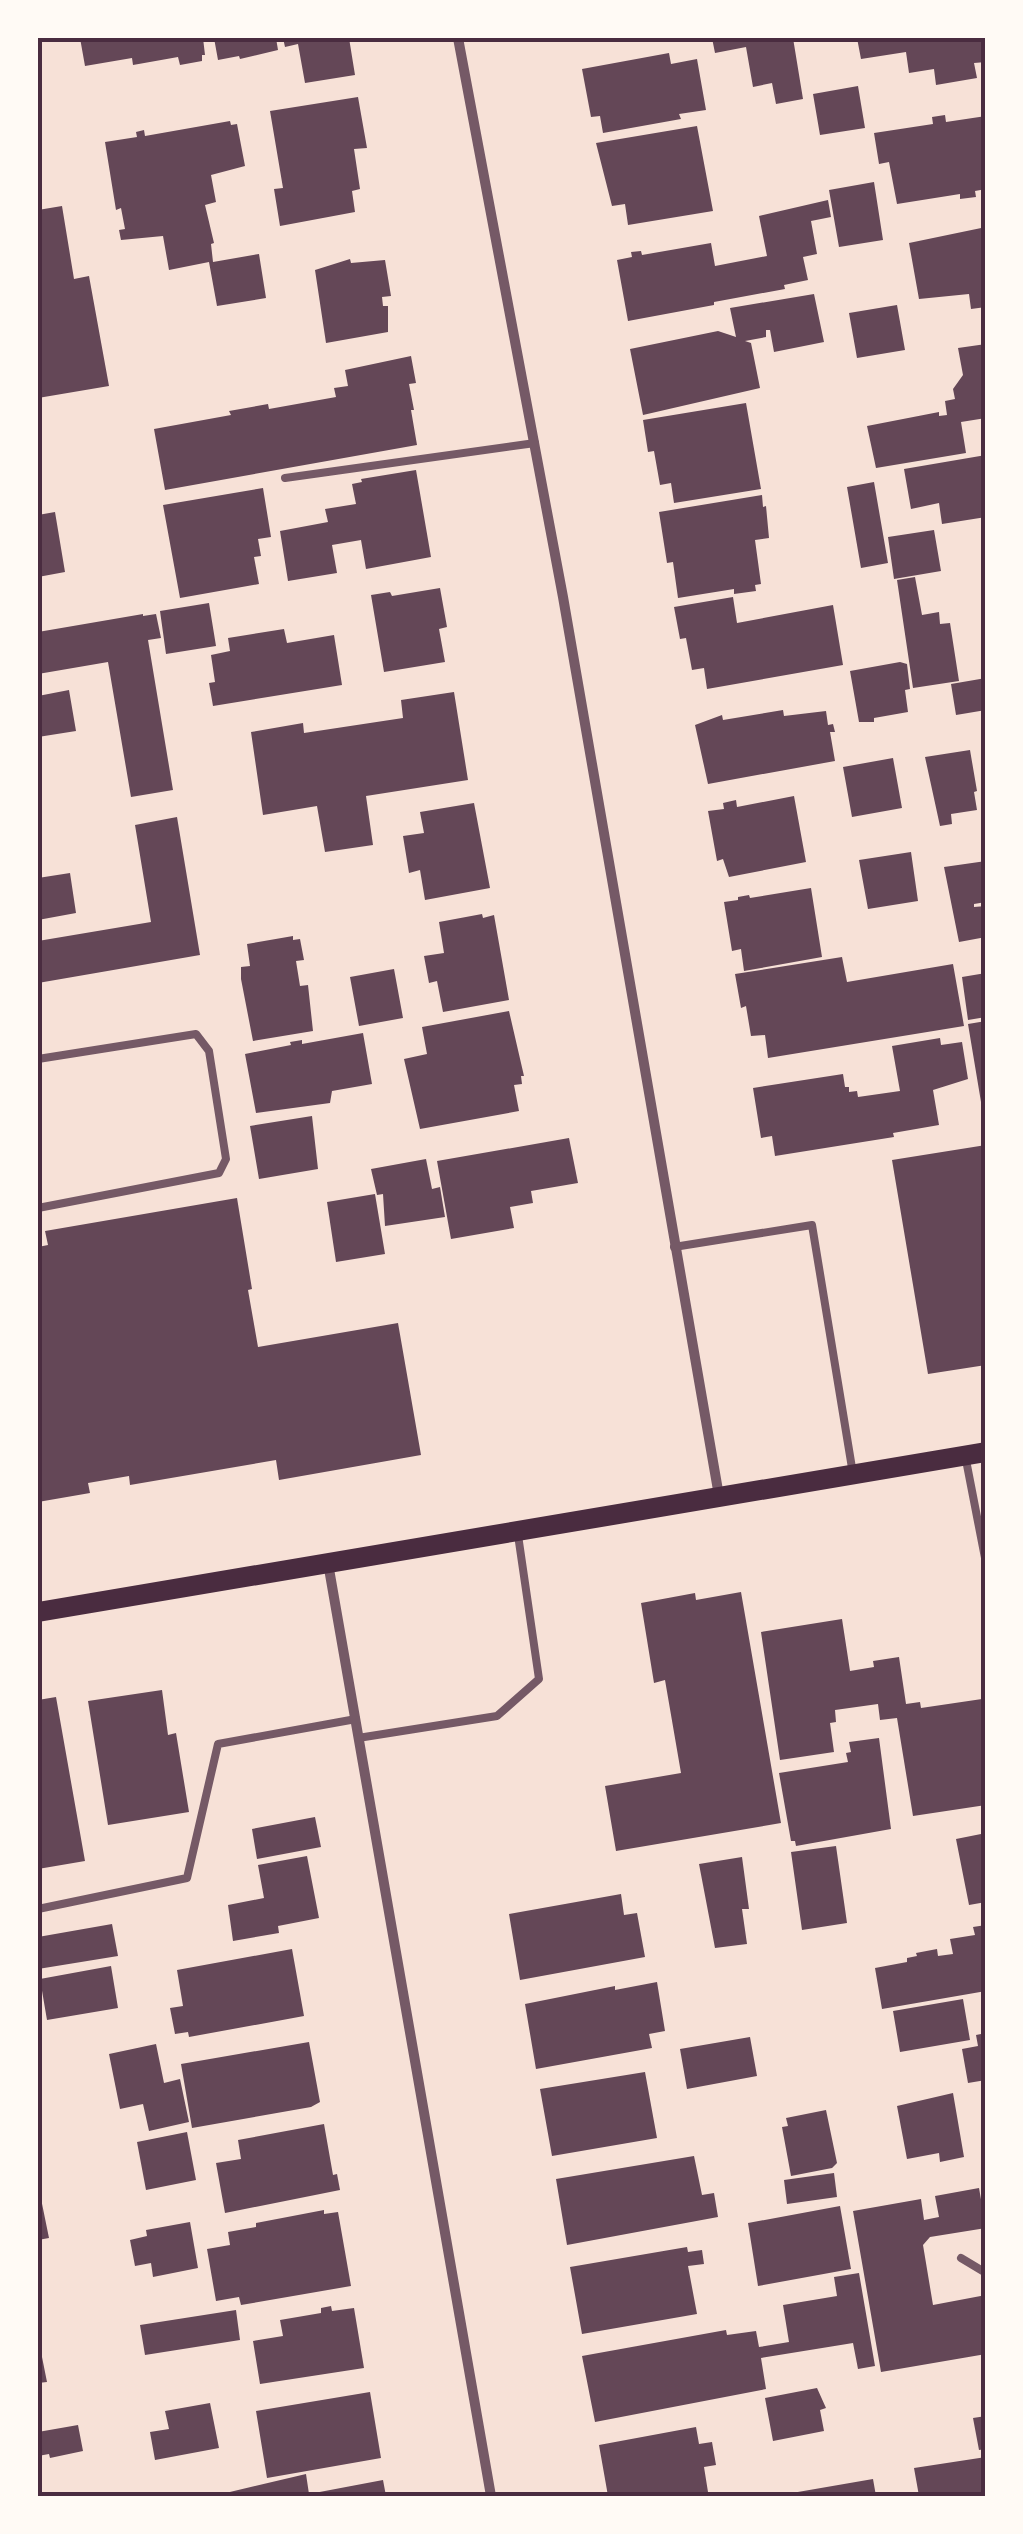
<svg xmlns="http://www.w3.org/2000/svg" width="1023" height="2534" viewBox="0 0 1023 2534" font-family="'IBM Plex Serif',serif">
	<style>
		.building { fill: #644757 }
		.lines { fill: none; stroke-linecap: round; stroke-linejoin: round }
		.service { stroke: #755966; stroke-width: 8 }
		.minor { stroke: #755966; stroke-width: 10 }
		.secondary { stroke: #4a2c40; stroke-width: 20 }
		.neatline { fill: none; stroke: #4a2c40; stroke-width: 4 }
	</style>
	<rect width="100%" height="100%" fill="#f7e1d7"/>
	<path class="building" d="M80 38H203L205 55H202V61L180 65 178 57 133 65 132 58 85 66Z
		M214 38H276L278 50 240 59 239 56 218 60Z
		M283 38H349L355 75 305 83 298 44 285 47Z
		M712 38H793L803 99 776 104 772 83 753 87 746 47 715 53Z
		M857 38H986V62L974 63 977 78 936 85 934 69 909 73 906 52 861 59Z
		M669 53 671 64 697 59 706 110 679 114 681 119 603 133 600 116 591 117 582 69Z
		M858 86 865 128 820 135 813 94Z
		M358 97 367 148 354 149 360 189 352 191 355 212 280 226 274 189 283 188 270 111Z
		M945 115 946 122 986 116V189L975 191 976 197 960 199V194L897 204 889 162 879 164 874 133 933 124 932 117Z
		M230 121 231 125 237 124 245 166 211 175 216 202 205 205 214 243 211 244 213 262 259 254 266 298 217 306 209 262 169 270 163 236 121 240 119 230 125 229 121 208 116 210 105 142 137 137 136 132 144 130 145 136Z
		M697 126 713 211 628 225 625 204 612 206 596 143Z
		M874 182 883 240 839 247 829 190Z
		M828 200 831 217 811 221 817 254 803 257 808 280 784 285 785 289 714 302V305L628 321 617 260 632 257 631 252 641 251 642 255 711 243 715 266 767 256 759 216Z
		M62 206 74 279 89 276 109 386 38 398V210Z
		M986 227V307L971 309 969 294 919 299 909 243Z
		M350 259 351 263 385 260 391 296 382 297 383 306H388V332L326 343 315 270Z
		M814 294 824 342 774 352 770 330H766V337L745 341 751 343 760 388 643 415 630 349 718 331 736 337 730 308Z
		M897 305 905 350 857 358 849 313Z
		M986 344V418L961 422 966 453 876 468 867 426 939 412V416L947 415 945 401 955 399 953 389 963 375 958 348Z
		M411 356 416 383 409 384 414 410H411L417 445 165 490 154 429 231 415 229 411 268 404 269 409 336 397 334 388 348 386 345 370Z
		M746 403 761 489 674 503 671 483 660 485 654 451 648 452 643 420Z
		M986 455V517L942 524 939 503 911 509 904 469Z
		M416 470 431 557 366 569 361 540 332 545 337 573 288 581 280 531 328 522 325 509 356 504 352 484 362 482 361 479Z
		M874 482 888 563 861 568 847 487Z
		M263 488 271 537 258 539 261 556 254 557 259 584 180 598 163 505Z
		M762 495 763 507 766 506 769 538 755 540 761 584 755 585 756 591 734 594V589L678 598 673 562 667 563 659 512Z
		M55 512 65 572 38 577V515Z
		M934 530 941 571 894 579 888 537Z
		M915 577 922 615 939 612 940 624 950 623 959 681 913 688 897 580Z
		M440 588 447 627 439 629 445 662 384 672 371 595 390 592 392 596Z
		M733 597 737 623 833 605 843 665 707 689 704 668 692 670 686 638 680 639 674 607Z
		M209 603 216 646 166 654 160 611Z
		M143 614V616L156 614 161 638 148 640 173 790 131 797 108 662 38 674V632Z
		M284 629 287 643 334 635 342 685 213 706 209 683 215 682 211 655 230 651 228 638Z
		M900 662 907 664 910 689 905 690 908 712 874 718V722H859L850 671Z
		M986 678V710L956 715 951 684Z
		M69 690 76 731 38 737V696Z
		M454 692 468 780 366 796 373 845 325 852 317 806 263 815 251 732 303 723 304 733 403 718 401 700Z
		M783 710 784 716 826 711 828 725 833 724 835 732H830L835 761 708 784 695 725 722 715 723 720Z
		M970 750 977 791 974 792 977 810 951 814 952 824 940 826 925 757Z
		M893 758 902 808 852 817 843 767Z
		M794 796 806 862 729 877 723 859 717 861 708 811 724 809 723 803 736 800 737 807Z
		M474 803 490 888 425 900 420 870 409 873 403 836 424 833 420 812Z
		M177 817 200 955 38 983V941L151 922 135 825Z
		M911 852 918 901 868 909 859 860Z
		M986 861V902L974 904V907L986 906V937L959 942 944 867Z
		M70 873 76 913 38 920V878Z
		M811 888 822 957 744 971 741 949 732 951 724 902 738 900V897L749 895 750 898Z
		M482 914 483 918 494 915 509 1000 443 1012 437 981 429 983 424 956 444 953 439 922Z
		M293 936V940L300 939 304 960 296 961 300 986 308 985 313 1031 253 1041 241 979V967L250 966 247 944Z
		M842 957 847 982 953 964 964 1026 768 1058 765 1035 751 1036 746 1006 741 1008 735 974Z
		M394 969 403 1018 359 1026 350 977Z
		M986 973V1017L968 1020 962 977Z
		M509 1011 524 1076H521L522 1084 514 1085 519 1111 420 1129 404 1059 427 1054 422 1027Z
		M986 1021V1114H983L968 1024Z
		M363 1033 372 1084 332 1091 330 1103 256 1113 245 1054 291 1045 290 1042 302 1040V1044Z
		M940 1038 941 1045 962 1042 968 1079 933 1090 939 1125 893 1133 894 1137 775 1156 772 1136 761 1138 753 1088 843 1074 845 1087H849V1092L857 1091 858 1097 900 1091 892 1046Z
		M312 1116 318 1169 259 1179 250 1126Z
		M569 1138 578 1183 531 1191 533 1203 510 1207 514 1228 451 1239 437 1161Z
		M986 1145V1365L928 1374 892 1160Z
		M426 1159 432 1189 440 1187 445 1217 385 1226 383 1194 377 1195 371 1169Z
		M375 1194 385 1254 336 1262 327 1202Z
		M237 1198 252 1289 248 1290 258 1347 398 1323 421 1455 279 1480 276 1460 130 1485 129 1476 88 1483 90 1493 38 1502V1247L48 1245 45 1231Z
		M741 1592 781 1823 616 1851 605 1786 681 1773 665 1680 654 1683 641 1603 695 1593 696 1600Z
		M842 1619 850 1671 874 1667 873 1661 899 1657 906 1704 920 1702 921 1708 982 1699 986 1724V1805L913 1816 897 1718 880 1720 878 1704 835 1710 836 1722 830 1723 834 1752 780 1760 761 1632Z
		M162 1690 168 1735 176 1733 189 1812 108 1825 88 1701Z
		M56 1697 85 1861 38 1869V1700Z
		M879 1738 891 1829 796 1846 795 1841H791L779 1773 848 1762 846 1753 851 1752 849 1742Z
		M315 1817 321 1847 257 1859 252 1829Z
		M986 1833V1902L969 1905 956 1839Z
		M836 1846 847 1923 802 1930 791 1852Z
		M307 1856 319 1918 278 1926 279 1933 233 1941 228 1905 264 1898 258 1865Z
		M742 1857 749 1909H742L747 1944 715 1948 699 1864Z
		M621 1894 624 1915 637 1913 645 1957 520 1980 509 1914Z
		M112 1924 118 1956 38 1969V1937Z
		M986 1925V1991L882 2009 875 1968 907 1962V1958L917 1956 916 1953 937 1949 938 1956 953 1954 950 1939 975 1935 973 1927Z
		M292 1949 304 2016 189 2037 188 2032 175 2034 170 2008 183 2006 177 1970Z
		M111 1966 118 2008 47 2020 40 1979Z
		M657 1982 665 2031 649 2034 652 2048 536 2069 525 2004 615 1986V1990Z
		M963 1999 970 2040 900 2052 893 2011Z
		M986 2033V2080L968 2083 962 2049 978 2046 976 2035Z
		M750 2037 757 2076 687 2089 680 2049Z
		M309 2042 320 2102 311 2107 192 2128 181 2064Z
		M156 2044 164 2083 180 2079 189 2122 149 2131 143 2104 120 2109 109 2054Z
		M645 2072 657 2138 552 2156 540 2089Z
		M953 2093 964 2157 940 2162 939 2153 907 2159 897 2106Z
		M826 2110 837 2163 832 2168 791 2176 782 2127 788 2126 786 2118Z
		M324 2124 333 2175 337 2174 340 2190 225 2213 216 2163 241 2159 238 2140Z
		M187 2132 196 2180 146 2190 137 2142Z
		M694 2156 702 2195 714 2193 718 2217 567 2245 556 2179Z
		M834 2173 837 2197 787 2204 784 2180Z
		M38 2184 49 2238 38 2240Z
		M979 2188 986 2228 930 2237 923 2245 933 2305 986 2295V2354L881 2372 853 2211 921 2199 924 2220 939 2217 935 2196Z
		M840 2206 851 2269 758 2286 748 2223Z
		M324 2210V2214L338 2212 351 2286 241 2305 239 2297 216 2301 207 2249 230 2245 228 2232 256 2227V2223Z
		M190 2222 198 2268 153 2277 151 2263 135 2266 130 2240 147 2236 146 2230Z
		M687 2247 688 2252 702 2250 704 2264 688 2266 697 2314 582 2334 570 2267Z
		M859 2273 875 2366 858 2369 853 2343 761 2358 766 2389 595 2422 582 2356 726 2330 727 2335 756 2331 759 2347 789 2342 783 2305 837 2296 834 2277Z
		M331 2306 332 2311 354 2308 364 2368 260 2384 253 2341 283 2336 280 2320 321 2313V2308Z
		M236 2310 240 2340 145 2355 140 2325Z
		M38 2337 47 2382 38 2383Z
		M817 2388 826 2408 820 2410 824 2431 773 2441 765 2398Z
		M370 2392 381 2458 267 2478 256 2411Z
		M210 2403 219 2448 155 2460 150 2432 169 2429 165 2411Z
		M986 2416V2449L979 2450 973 2418Z
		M78 2425 83 2451 50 2458 49 2454 38 2456V2432Z
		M696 2427 699 2444 712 2442 716 2465 704 2467 708 2492 685 2496H608L599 2445Z
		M986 2457V2496H919L914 2468Z
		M306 2474 309 2494 383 2480 386 2496H213Z
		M873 2479 876 2496H792V2493Z"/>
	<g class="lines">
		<path class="service" d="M285 478 535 443
			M38 1059 196 1034 209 1051 226 1159 219 1173 38 1208
			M674 1247 812 1225 853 1474
			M966 1460 986 1563
			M358 1738 497 1716 539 1679 518 1535
			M38 1909 187 1878 218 1744 356 1719
			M961 2258 986 2273"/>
		<path class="minor" d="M458 38 563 597 719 1496
			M328 1563 491 2496"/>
		<path class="secondary" d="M38 1612 986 1452"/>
	</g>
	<rect width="1023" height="2534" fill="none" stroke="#fffaf5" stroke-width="80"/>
	<rect x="40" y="40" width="943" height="2454" class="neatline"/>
</svg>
